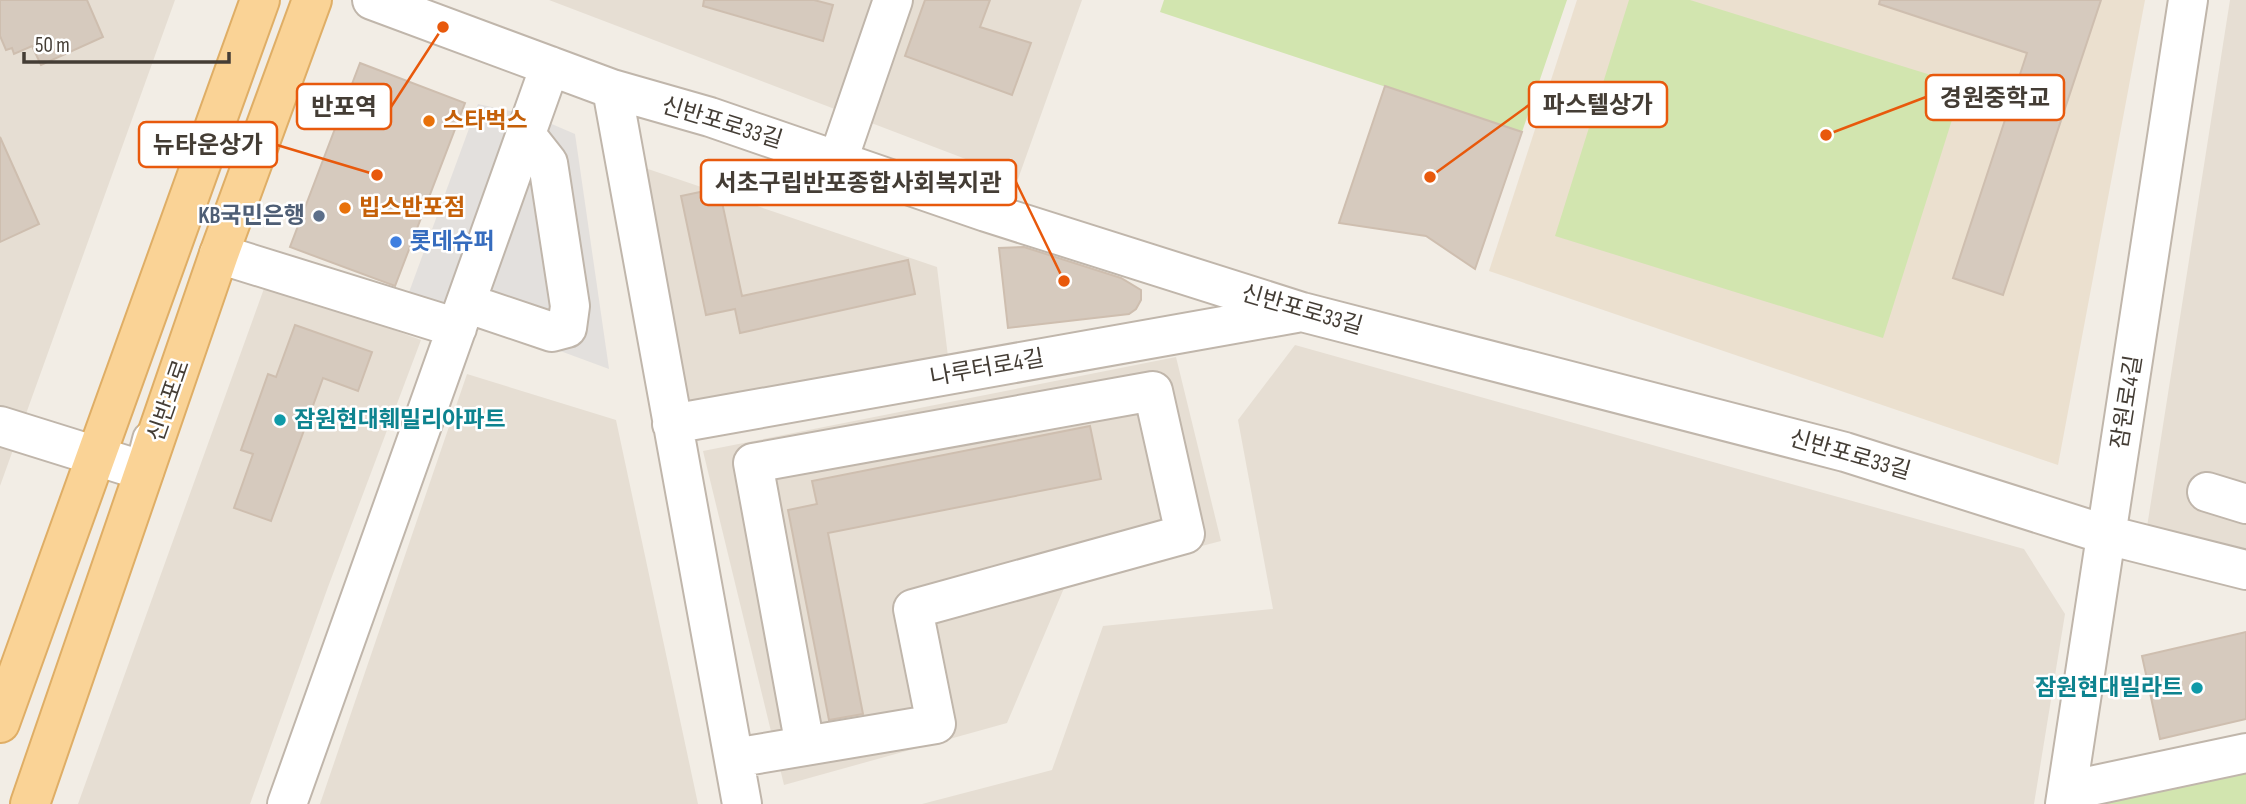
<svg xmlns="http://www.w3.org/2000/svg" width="2246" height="804" viewBox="0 0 2246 804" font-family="'Sofia Sans Condensed','Noto Sans KR',sans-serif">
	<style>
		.residential { fill: #e6ded3 }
		.education { fill: #ebe0cf }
		.green { fill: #d2e5af }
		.parking { fill: #e3e0dd }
		.building { fill: #d6cabe; stroke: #cebeaf; stroke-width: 2 }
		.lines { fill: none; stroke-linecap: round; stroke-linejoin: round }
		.minor-casing { stroke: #c0b6ab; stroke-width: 42 }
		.major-casing { stroke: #dfae66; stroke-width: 42 }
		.minor { stroke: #fff; stroke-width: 38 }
		.major { stroke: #fad396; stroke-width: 38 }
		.food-dot { fill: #e8710a; stroke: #fff; stroke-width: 2.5 }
		.service-dot { fill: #5c6f8a; stroke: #fff; stroke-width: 2.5 }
		.shop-dot { fill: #3f7fe0; stroke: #fff; stroke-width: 2.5 }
		.culture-dot { fill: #0f9aa8; stroke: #fff; stroke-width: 2.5 }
		.labels { text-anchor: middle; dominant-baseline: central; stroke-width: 5; stroke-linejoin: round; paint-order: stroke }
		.food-label { font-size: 23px; font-weight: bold; fill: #c56008; stroke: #fff; text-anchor: start }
		.street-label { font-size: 23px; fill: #443d35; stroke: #fff }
		.service-label { font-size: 23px; font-weight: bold; fill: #4e5e75; stroke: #fff; text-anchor: end }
		.shop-label { font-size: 23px; font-weight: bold; fill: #366cbe; stroke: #fff; text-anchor: start }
		.culture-label { font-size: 23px; font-weight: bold; fill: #0d838f; stroke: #fff; text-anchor: start }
		.leader { fill: none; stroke: #e8590c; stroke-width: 2.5 }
		.callout-dot { fill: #e8590c; stroke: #fff; stroke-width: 2.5 }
		.callout { fill: #fff; stroke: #e8590c; stroke-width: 2.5 }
		.callout-label { font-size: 24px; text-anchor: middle; font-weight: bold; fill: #443d35 }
	</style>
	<rect width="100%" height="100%" fill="#f2ede5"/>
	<path class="residential" d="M0 0H175L0 486Z
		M549 0H1082L1018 179Z
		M2230 0H2246V552L2147 527Z
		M648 169 937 267 951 381 691 440 631 186Z
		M266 283 421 340 328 587 250 804H78Z
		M1295 345 2024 549 2065 614 2034 804H922L1052 770 1103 626 1273 609 1238 420Z
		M1176 357 1221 541 1067 581 1007 723 784 785 703 451Z
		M467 374 616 420 698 804H320Z"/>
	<path class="education" d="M1577 0H2145L2058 465 1489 271Z"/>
	<path class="green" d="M1164 0H1567L1522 132 1160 12Z
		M1629 0H1690L1963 85 1883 338 1555 236Z
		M2246 770V804H2094Z"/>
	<path class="parking" d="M478 104 533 116 575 134 609 369 408 295Z"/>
	<path class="building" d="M0 0H87L103 37 41 65 32 46 14 54 12 48 6 50 0 36Z
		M704 0H814L833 5 823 41 703 6Z
		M925 0H990L980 27 1031 43 1012 95 905 56Z
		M1880 0H2101L2003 295 1953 278 2027 53 1879 4Z
		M360 63 465 103 395 286 290 247Z
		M1385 86 1522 132 1475 269 1426 236 1339 223Z
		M0 137 39 224 0 242Z
		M719 188 742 296 908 260 915 294 740 333 735 309 706 315 681 196Z
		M1024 247 1121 278 1141 290V300L1136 309 1129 314 1008 328 999 248Z
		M295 325 372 352 358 391 323 378 271 521 234 508 253 454 241 450 268 374 276 377Z
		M1090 426 1101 479 828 533 863 714 829 720 788 510 817 504 812 481Z
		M2246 632V719L2160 739 2142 656Z"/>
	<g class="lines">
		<defs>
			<path id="minor" d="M372 0 612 89 710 117 986 212 1302 312 1845 452 2107 535 2246 570
				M612 89 742 804
				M838 160 893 0
				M219 254 457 328
				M466 303 552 332 567 328 570 306 548 163 526 135
				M672 424 1296 313
				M0 426 144 471 152 440
				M2207 492 2246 504
				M734 758 936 724 913 609 1185 534 1153 391 753 463 805 746
				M2067 791 2246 753
				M287 804 550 66
				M2065 804 2188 0"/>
			<path id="major" d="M0 723 260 0
				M30 804 219 254 312 0"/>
		</defs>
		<use href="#minor" class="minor-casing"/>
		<use href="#major" class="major-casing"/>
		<use href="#minor" class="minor"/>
		<use href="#major" class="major"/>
	</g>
	<g class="food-dot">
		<circle cx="429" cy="121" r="7"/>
		<circle cx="345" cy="208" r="7"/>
	</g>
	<circle class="service-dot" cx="319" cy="216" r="7"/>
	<circle class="shop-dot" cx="396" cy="242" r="7"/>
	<g class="culture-dot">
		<circle cx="280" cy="420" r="7"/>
		<circle cx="2197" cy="688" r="7"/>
	</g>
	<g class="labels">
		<g class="food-label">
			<text x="443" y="121">스타벅스</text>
			<text x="359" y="208">빕스반포점</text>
		</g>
		<g class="street-label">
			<text transform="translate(722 123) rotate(17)">신반포로33길</text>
			<text transform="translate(1302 310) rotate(16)">신반포로33길</text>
			<text transform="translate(987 368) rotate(-10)">나루터로4길</text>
			<text transform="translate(169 401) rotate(-71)">신반포로</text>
			<text transform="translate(2127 402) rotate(-81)">잠원로4길</text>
			<text transform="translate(1850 455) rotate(16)">신반포로33길</text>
		</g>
		<g class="service-label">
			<text x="305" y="216">KB국민은행</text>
		</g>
		<g class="shop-label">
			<text x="410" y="242">롯데슈퍼</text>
		</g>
		<g class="culture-label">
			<text x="294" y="420">잠원현대훼밀리아파트</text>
			<text x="2183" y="688" text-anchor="end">잠원현대빌라트</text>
		</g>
	</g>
	<path class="leader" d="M1826 135L1926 97M1430 177L1529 105M443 27L391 107M377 175L277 145M1064 281L1016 182"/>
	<g class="callout-dot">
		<circle cx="1826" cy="135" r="7"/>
		<circle cx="1430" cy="177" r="7"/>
		<circle cx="443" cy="27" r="7"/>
		<circle cx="377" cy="175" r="7"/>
		<circle cx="1064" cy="281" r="7"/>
	</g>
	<g class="callout">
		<rect x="1926" y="75" width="138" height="45" rx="7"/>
		<rect x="1529" y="82" width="138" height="45" rx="7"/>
		<rect x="297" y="84" width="94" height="45" rx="7"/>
		<rect x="139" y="122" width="138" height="45" rx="7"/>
		<rect x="701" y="160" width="315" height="45" rx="7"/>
	</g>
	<g class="callout-label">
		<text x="1995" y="106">경원중학교</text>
		<text x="1598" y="113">파스텔상가</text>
		<text x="344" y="115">반포역</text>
		<text x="208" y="153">뉴타운상가</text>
		<text x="858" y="191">서초구립반포종합사회복지관</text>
	</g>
	<path d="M24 52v10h205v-10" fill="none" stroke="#443d35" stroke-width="3.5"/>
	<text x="35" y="52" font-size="21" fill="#443d35" stroke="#ffffff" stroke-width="5" paint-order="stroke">50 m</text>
</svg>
